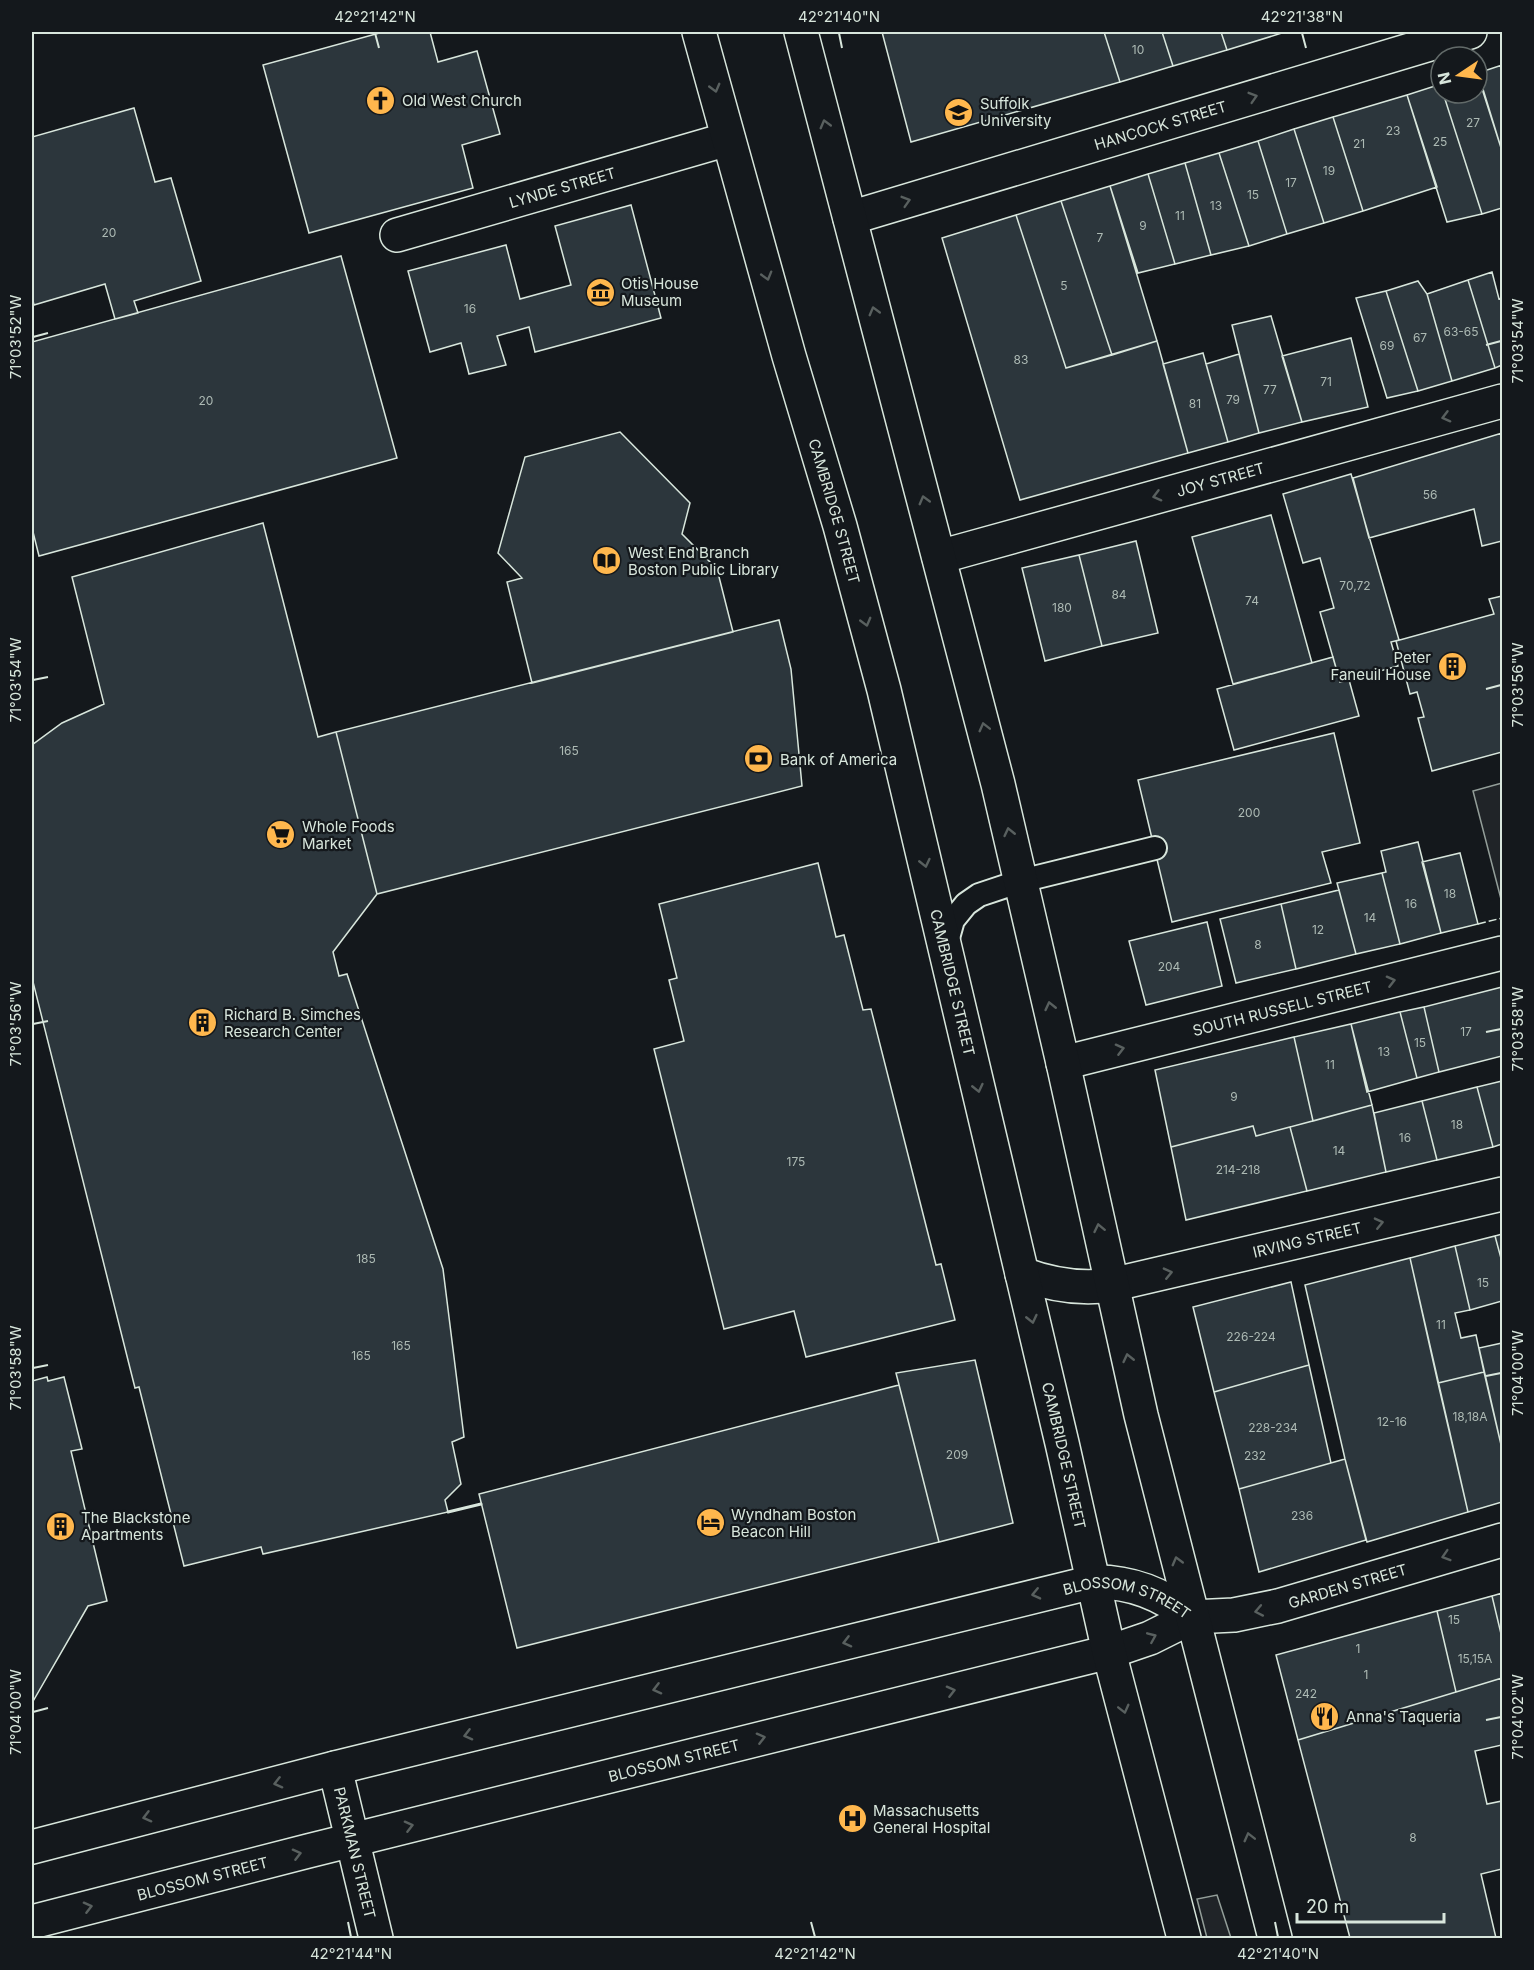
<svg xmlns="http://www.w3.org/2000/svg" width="1534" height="1970" viewBox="0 0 1534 1970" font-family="Inter,sans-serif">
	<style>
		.green { fill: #202428; stroke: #939e99; stroke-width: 1.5 }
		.building { fill: #2c363c; stroke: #d8e6dc; stroke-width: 1.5 }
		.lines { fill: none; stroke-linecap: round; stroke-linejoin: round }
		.lane-casing { stroke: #d8e6dc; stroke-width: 26 }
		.street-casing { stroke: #d8e6dc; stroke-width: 36 }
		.secondary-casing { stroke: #d8e6dc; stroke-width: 36 }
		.primary-casing { stroke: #d8e6dc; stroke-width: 36 }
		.lane { stroke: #14181c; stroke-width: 22 }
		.street { stroke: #14181c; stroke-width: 33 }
		.secondary { stroke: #14181c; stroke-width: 33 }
		.primary { stroke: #14181c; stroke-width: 33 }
		.fence { stroke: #d8e6dc; stroke-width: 1.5; stroke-dasharray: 8 3; stroke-linecap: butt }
		.wall { stroke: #d8e6dc; stroke-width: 3 }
		.oneway { stroke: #59605f }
		.ticks { fill: none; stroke: #d8e6dc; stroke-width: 2 }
		.labels { text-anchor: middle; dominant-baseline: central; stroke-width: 4.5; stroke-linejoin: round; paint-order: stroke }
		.number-label { font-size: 12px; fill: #adbab4 }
		.poi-label { font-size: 15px; fill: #d8e6dc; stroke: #14181c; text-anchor: start }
		.street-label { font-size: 15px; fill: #d8e6dc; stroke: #14181c }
		.neatline { fill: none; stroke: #d8e6dc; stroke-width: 2 }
		.ticks-label { font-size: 15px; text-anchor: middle; fill: #d8e6dc }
	</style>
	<rect width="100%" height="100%" fill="#14181c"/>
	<path class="green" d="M1502 783V903L1473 791Z
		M1217 1895 1231 1938H1207L1197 1899Z"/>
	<path class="building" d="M383 32H430L438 62 477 51 500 134 462 145 473 188 309 233 263 65Z
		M882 32H1104L1120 82 911 142Z
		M1104 32H1162L1173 66 1120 82Z
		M1162 32H1221L1227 50 1173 66Z
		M1221 32H1282V33L1227 50Z
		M1502 65V151L1478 73Z
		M1477 73 1502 151V208L1482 214 1443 93H1477Z
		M1441 84V93H1443L1482 214 1447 222 1407 95Z
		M1407 95 1437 187 1363 211 1333 117Z
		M134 108 155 182 171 178 201 281 134 301 138 313 115 319 105 284 34 305 32 297V137Z
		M1333 117 1363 211 1324 223 1294 129Z
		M1294 129 1324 223 1287 234 1258 141Z
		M1258 141 1287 234 1249 246 1219 153Z
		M1219 153 1249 246 1211 255 1185 163Z
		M1185 163 1211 255 1175 264 1148 174Z
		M1148 174 1175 264 1138 273 1110 186Z
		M1110 186 1157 341 1112 355 1061 201Z
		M1061 201 1112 355 1066 368 1016 215Z
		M631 205 661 318 535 352 529 327 497 336 506 365 469 374 461 343 430 352 408 271 506 245 520 299 571 285 555 226Z
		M1016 215 1066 368 1157 341 1188 453 1020 500 942 238Z
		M341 256 397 458 39 556 32 528V342Z
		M1492 272 1499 299 1502 298V365L1495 368 1468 280Z
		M1468 280 1495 368 1452 381 1427 294Z
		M1418 281 1427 294 1452 381 1418 391 1386 291Z
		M1386 291 1418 391 1387 398 1356 298Z
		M1271 316 1302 422 1259 433 1232 325Z
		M1351 338 1368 407 1302 422 1282 356Z
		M1203 353 1228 442 1188 453 1163 364Z
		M1239 354 1259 433 1228 442 1206 364Z
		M620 432 690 503 682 534 717 569 733 632 532 683 507 582 522 578 498 553 525 457Z
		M1502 433V541L1482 546 1474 509 1369 538 1353 478Z
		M1351 474 1399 640 1391 642 1398 666 1340 682 1320 612 1334 608 1320 558 1303 563 1283 494Z
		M1271 515 1312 663 1233 684 1192 537Z
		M263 523 318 737 336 732 377 894 333 952 339 976 347 974 443 1269 464 1437 452 1442 461 1484 445 1500 448 1512 263 1554 261 1547 184 1566 139 1387 135 1388 32 978V745L62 723 104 704 72 577Z
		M1136 541 1158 633 1102 646 1079 555Z
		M1079 555 1102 646 1045 661 1022 568Z
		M1502 596V752L1432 771 1418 718 1424 717 1417 692 1410 694 1396 641 1494 614 1489 599Z
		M779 620 791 669 802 786 377 894 336 732Z
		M1333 657 1340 682 1349 680 1359 716 1234 750 1217 689Z
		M1334 733 1360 843 1322 852 1331 883 1172 922 1138 780Z
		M1418 842 1441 933 1400 944 1382 873 1386 872 1381 851Z
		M1460 853 1478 924 1441 933 1422 862Z
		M818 863 836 937 844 935 863 1010 871 1009 936 1265 941 1264 955 1320 806 1357 794 1311 724 1329 654 1049 684 1041 669 980 677 978 659 904Z
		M1382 873 1400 944 1356 954 1337 883Z
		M1339 890 1356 954 1296 969 1281 904Z
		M1281 904 1296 969 1236 983 1220 919Z
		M1207 922 1222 986 1146 1005 1129 941Z
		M1502 987V1056L1439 1072 1424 1007Z
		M1424 1007 1439 1072 1417 1078 1400 1012Z
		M1400 1012 1417 1078 1367 1092 1351 1024Z
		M1351 1024 1372 1105 1313 1121 1294 1037Z
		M1294 1037 1313 1121 1256 1136 1253 1126 1171 1147 1155 1070Z
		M1502 1081V1144L1493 1147 1477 1087Z
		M1477 1087 1493 1147 1437 1160 1422 1101Z
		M1422 1101 1437 1160 1386 1172 1374 1113Z
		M1372 1105 1386 1172 1307 1191 1290 1127Z
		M1253 1126 1256 1136 1290 1127 1307 1191 1186 1220 1171 1147Z
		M1502 1234V1262L1495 1236Z
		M1495 1236 1502 1262V1301L1470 1310 1455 1246Z
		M1455 1246 1470 1310 1455 1313 1461 1338 1476 1335 1484 1372 1438 1383 1410 1258Z
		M1410 1258 1468 1512 1367 1542 1345 1459 1305 1285Z
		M1291 1282 1309 1365 1214 1392 1193 1307Z
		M1502 1343V1449L1479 1348Z
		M975 1360 1013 1523 939 1542 896 1373Z
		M1309 1365 1331 1463 1239 1489 1214 1392Z
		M1484 1372 1502 1449V1502L1468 1512 1438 1383Z
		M47 1377 48 1381 64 1377 82 1449 71 1451 107 1601 88 1606 32 1703V1381Z
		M899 1385 939 1542 517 1648 479 1494Z
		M1345 1459 1366 1540 1259 1572 1239 1489Z
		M1502 1593V1638L1492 1596Z
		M1492 1596 1502 1638V1678L1456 1692 1437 1611Z
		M1437 1611 1456 1692 1298 1740 1276 1655Z
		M1502 1678V1745L1475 1751 1487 1804 1502 1801V1869L1481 1874 1496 1938H1350L1298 1740Z"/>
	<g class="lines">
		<defs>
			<path id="lane" d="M946 945 953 920 966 904 979 895 1021 881 1155 848"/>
			<g id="street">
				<path id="s1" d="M397 235 728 139"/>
				<path id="s2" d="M939 557 1502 401"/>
				<path id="s3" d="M1063 1063 1502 953"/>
				<path id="s4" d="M1022 1274C1052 1285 1080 1290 1111 1285L1502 1194"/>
				<path id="s5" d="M335 1768 376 1938"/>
				<path id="s6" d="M32 1847 335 1768 1093 1582C1131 1581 1162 1594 1192 1617"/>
				<path id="s7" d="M32 1922 308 1851 1109 1652 1150 1638 1192 1617 1234 1615 1278 1606 1502 1540"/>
			</g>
			<g id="secondary">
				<path id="s8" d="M850 218 1470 32"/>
			</g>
			<g id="primary">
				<path id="s9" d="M699 32 789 356 840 526 884 690 1062 1443 1109 1652 1184 1938"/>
				<path d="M801 32 998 784 1063 1063 1141 1415 1275 1938"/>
			</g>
		</defs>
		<use href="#lane" class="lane-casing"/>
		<use href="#street" class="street-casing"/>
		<use href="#secondary" class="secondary-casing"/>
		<use href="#primary" class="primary-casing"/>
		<use href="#lane" class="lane"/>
		<use href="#street" class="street"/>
		<use href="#secondary" class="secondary"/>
		<use href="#primary" class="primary"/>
		<path class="fence" d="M1478 924 1502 918"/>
		<path class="wall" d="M448 1512 481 1504"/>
	</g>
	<defs><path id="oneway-chevron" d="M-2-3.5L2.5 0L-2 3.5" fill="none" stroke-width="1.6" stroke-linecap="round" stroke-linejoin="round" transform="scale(1.5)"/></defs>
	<g class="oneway">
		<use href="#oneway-chevron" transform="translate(715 88) rotate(75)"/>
		<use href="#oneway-chevron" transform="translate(1253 97) rotate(-17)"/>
		<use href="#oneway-chevron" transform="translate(825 124) rotate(-105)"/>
		<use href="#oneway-chevron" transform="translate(906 201) rotate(-17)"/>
		<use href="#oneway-chevron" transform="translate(767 276) rotate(74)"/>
		<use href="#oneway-chevron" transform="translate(874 311) rotate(-105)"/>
		<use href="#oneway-chevron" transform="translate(1446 417) rotate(165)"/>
		<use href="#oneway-chevron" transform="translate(1157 496) rotate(165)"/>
		<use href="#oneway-chevron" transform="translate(924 500) rotate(-105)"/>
		<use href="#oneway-chevron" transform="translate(866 622) rotate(75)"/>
		<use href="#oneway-chevron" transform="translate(984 727) rotate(-104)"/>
		<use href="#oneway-chevron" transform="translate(1009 832) rotate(-103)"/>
		<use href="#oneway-chevron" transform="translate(925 863) rotate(77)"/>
		<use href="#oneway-chevron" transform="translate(1391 981) rotate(-14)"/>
		<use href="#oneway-chevron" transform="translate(1050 1006) rotate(-103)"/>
		<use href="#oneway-chevron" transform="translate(1120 1049) rotate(-14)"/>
		<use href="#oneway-chevron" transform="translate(978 1088) rotate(77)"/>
		<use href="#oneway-chevron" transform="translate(1379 1223) rotate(-13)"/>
		<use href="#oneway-chevron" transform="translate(1099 1228) rotate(-102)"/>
		<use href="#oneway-chevron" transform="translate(1168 1273) rotate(-13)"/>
		<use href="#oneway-chevron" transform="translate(1032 1319) rotate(77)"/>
		<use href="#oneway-chevron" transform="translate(1128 1358) rotate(-103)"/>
		<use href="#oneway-chevron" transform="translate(1446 1556) rotate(163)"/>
		<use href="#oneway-chevron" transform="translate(1177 1561) rotate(-105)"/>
		<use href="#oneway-chevron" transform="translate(1036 1594) rotate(167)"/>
		<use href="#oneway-chevron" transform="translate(1259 1611) rotate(169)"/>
		<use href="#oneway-chevron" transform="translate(1152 1637) rotate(-23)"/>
		<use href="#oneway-chevron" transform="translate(847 1642) rotate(166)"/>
		<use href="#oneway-chevron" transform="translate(657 1689) rotate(166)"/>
		<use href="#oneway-chevron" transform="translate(951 1691) rotate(-14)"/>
		<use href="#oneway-chevron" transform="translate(1124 1709) rotate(76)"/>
		<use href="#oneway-chevron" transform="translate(468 1735) rotate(166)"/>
		<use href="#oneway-chevron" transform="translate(761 1738) rotate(-14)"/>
		<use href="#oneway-chevron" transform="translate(278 1783) rotate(166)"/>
		<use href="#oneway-chevron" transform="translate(147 1817) rotate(165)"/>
		<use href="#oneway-chevron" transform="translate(409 1826) rotate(-14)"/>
		<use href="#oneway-chevron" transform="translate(1249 1837) rotate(-104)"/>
		<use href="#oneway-chevron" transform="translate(297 1854) rotate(-14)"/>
		<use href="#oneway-chevron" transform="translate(88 1907) rotate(-14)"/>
	</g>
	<path class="ticks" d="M375 33 379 48M839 33 842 48M1302 33 1306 48M33 337 48 333M1486 345 1501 341M33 680 48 677M1486 689 1501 685M33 1024 48 1021M1486 1032 1501 1029M33 1368 48 1365M1486 1376 1501 1373M33 1712 48 1708M1486 1720 1501 1717M348 1922 351 1937M811 1922 815 1937M1275 1922 1278 1937"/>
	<defs>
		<symbol id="church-disc" viewBox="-11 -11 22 22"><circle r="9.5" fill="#ffb74d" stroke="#14181c"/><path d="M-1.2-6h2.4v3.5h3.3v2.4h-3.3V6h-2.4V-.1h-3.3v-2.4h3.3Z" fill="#111"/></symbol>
		<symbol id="university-disc" viewBox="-11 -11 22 22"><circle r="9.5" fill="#ffb74d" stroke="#14181c"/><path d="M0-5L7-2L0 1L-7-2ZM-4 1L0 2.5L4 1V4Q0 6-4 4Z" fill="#111"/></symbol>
		<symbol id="museum-disc" viewBox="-11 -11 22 22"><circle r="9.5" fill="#ffb74d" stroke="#14181c"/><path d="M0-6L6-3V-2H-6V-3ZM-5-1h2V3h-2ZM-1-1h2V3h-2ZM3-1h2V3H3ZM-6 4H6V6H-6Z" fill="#111"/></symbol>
		<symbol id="library-disc" viewBox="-11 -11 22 22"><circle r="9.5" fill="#ffb74d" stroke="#14181c"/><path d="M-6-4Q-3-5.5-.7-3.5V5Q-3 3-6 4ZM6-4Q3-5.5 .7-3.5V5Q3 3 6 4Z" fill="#111"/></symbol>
		<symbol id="building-disc" viewBox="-11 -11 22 22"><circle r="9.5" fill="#ffb74d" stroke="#14181c"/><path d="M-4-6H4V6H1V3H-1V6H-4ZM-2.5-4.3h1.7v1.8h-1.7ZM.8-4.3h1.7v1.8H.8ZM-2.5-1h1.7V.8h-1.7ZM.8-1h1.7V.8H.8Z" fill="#111"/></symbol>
		<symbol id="bank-disc" viewBox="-11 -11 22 22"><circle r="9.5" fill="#ffb74d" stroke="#14181c"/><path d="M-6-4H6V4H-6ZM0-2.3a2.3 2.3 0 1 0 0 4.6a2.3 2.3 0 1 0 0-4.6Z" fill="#111"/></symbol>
		<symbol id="supermarket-disc" viewBox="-11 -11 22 22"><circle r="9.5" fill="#ffb74d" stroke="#14181c"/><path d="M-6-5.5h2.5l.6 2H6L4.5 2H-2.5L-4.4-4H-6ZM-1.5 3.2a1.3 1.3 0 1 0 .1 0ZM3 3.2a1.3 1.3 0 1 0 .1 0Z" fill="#111"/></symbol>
		<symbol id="hotel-disc" viewBox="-11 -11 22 22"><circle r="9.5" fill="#ffb74d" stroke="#14181c"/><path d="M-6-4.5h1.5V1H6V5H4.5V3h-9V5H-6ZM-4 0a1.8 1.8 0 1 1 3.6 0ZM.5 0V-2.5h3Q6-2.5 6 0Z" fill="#111"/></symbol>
		<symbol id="restaurant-disc" viewBox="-11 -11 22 22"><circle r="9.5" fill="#ffb74d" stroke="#14181c"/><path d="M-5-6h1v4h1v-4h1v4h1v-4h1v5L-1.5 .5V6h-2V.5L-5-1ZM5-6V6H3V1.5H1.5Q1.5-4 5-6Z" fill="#111"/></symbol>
		<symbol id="hospital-disc" viewBox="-11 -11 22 22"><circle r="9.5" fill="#ffb74d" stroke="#14181c"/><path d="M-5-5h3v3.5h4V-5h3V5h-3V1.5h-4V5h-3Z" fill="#111"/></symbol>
	</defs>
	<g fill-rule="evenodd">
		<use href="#church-disc" x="364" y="84" width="33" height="33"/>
		<use href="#university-disc" x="942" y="96" width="33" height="33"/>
		<use href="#museum-disc" x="584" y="276" width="33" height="33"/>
		<use href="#library-disc" x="590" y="544" width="33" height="33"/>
		<use href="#building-disc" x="1436" y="650" width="33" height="33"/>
		<use href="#bank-disc" x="742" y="742" width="33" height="33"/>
		<use href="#supermarket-disc" x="264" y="818" width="33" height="33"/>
		<use href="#building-disc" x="186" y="1006" width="33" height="33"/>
		<use href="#hotel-disc" x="694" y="1506" width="33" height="33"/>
		<use href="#building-disc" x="44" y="1510" width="33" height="33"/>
		<use href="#restaurant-disc" x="1308" y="1700" width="33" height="33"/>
		<use href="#hospital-disc" x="836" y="1802" width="33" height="33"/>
	</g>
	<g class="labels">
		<g class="number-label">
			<text x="1138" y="49">10</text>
			<text x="1473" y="122">27</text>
			<text x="1393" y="130">23</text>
			<text x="1440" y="141">25</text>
			<text x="1359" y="143">21</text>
			<text x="1329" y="170">19</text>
			<text x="1291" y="182">17</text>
			<text x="1253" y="194">15</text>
			<text x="1216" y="205">13</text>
			<text x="1180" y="215">11</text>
			<text x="1143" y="225">9</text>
			<text x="109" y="232">20</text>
			<text x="1100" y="237">7</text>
			<text x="1064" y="285">5</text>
			<text x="470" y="308">16</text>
			<text x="1461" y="331">63-65</text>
			<text x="1420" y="337">67</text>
			<text x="1387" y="345">69</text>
			<text x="1021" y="359">83</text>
			<text x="1326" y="381">71</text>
			<text x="1270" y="389">77</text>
			<text x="1233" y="399">79</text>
			<text x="206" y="400">20</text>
			<text x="1195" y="403">81</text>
			<text x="1430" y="494">56</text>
			<text x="1355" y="585">70,72</text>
			<text x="1119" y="594">84</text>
			<text x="1252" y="600">74</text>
			<text x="1062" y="607">180</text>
			<text x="569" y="750">165</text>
			<text x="1249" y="812">200</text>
			<text x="1450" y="893">18</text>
			<text x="1411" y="903">16</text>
			<text x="1370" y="917">14</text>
			<text x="1318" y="929">12</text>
			<text x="1258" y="944">8</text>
			<text x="1169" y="966">204</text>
			<text x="1466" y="1031">17</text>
			<text x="1420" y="1042">15</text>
			<text x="1384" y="1051">13</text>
			<text x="1330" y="1064">11</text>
			<text x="1234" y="1096">9</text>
			<text x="1457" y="1124">18</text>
			<text x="1405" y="1137">16</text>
			<text x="1339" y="1150">14</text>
			<text x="796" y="1161">175</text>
			<text x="1238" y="1169">214-218</text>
			<text x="366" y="1258">185</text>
			<text x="1483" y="1282">15</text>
			<text x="1441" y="1324">11</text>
			<text x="1251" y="1336">226-224</text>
			<text x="401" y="1345">165</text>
			<text x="361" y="1355">165</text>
			<text x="1470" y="1416">18,18A</text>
			<text x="1392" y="1421">12-16</text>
			<text x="1273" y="1427">228-234</text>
			<text x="957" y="1454">209</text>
			<text x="1255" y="1455">232</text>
			<text x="1302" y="1515">236</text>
			<text x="1454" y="1619">15</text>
			<text x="1358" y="1648">1</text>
			<text x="1475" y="1658">15,15A</text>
			<text x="1366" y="1674">1</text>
			<text x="1306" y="1693">242</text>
			<text x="1413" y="1837">8</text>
		</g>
		<g class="poi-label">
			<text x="402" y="100">Old West Church</text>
			<text x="980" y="103">Suffolk<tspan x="980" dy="17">University</tspan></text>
			<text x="621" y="283">Otis House<tspan x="621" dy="17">Museum</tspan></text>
			<text x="628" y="552">West End Branch<tspan x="628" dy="17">Boston Public Library</tspan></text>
			<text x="1431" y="657" text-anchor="end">Peter<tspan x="1431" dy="17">Faneuil House</tspan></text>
			<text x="780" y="759">Bank of America</text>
			<text x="302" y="826">Whole Foods<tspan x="302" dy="17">Market</tspan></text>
			<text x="224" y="1014">Richard B. Simches<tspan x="224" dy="17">Research Center</tspan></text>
			<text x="731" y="1514">Wyndham Boston<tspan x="731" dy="17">Beacon Hill</tspan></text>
			<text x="81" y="1517">The Blackstone<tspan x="81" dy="17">Apartments</tspan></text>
			<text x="1346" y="1716">Anna's Taqueria</text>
			<text x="873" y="1810">Massachusetts<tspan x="873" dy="17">General Hospital</tspan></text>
		</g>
		<g class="street-label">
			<text stroke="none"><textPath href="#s8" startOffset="324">HANCOCK STREET</textPath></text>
			<text stroke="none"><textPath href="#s1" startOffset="172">LYNDE STREET</textPath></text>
			<text stroke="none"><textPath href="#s2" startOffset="292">JOY STREET</textPath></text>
			<text stroke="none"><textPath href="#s9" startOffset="498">CAMBRIDGE STREET</textPath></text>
			<text stroke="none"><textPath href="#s9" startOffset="984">CAMBRIDGE STREET</textPath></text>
			<text stroke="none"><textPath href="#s3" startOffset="226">SOUTH RUSSELL STREET</textPath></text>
			<text stroke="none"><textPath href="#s4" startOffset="292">IRVING STREET</textPath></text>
			<text stroke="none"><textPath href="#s9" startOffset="1470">CAMBRIDGE STREET</textPath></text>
			<text stroke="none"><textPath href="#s7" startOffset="1360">GARDEN STREET</textPath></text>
			<text stroke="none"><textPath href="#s6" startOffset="1130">BLOSSOM STREET</textPath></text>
			<text stroke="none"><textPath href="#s7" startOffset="662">BLOSSOM STREET</textPath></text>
			<text stroke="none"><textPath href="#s5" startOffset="87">PARKMAN STREET</textPath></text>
			<text stroke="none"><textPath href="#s7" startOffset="176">BLOSSOM STREET</textPath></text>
		</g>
	</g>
	<rect width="1534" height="1970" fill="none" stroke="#14181c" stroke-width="66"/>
	<g transform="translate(1459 75) rotate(257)"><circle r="28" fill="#14181c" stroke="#626a69" stroke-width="1.5"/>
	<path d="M0-4.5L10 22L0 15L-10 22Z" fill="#ffb74d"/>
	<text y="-9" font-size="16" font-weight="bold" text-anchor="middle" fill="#d8e6dc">N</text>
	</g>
	<path d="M1297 1913v9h147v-9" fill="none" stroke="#d8e6dc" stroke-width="3"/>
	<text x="1306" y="1913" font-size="18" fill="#d8e6dc" stroke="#14181c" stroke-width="4.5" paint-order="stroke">20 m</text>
	<rect x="33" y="33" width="1468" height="1904" class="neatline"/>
	<g class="ticks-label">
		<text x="375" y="22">42°21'42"N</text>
		<text x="839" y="22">42°21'40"N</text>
		<text x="1302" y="22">42°21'38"N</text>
		<text transform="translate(16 337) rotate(-90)" y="5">71°03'52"W</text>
		<text transform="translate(1518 341) rotate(-90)" y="5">71°03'54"W</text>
		<text transform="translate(16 680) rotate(-90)" y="5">71°03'54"W</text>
		<text transform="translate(1518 685) rotate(-90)" y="5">71°03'56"W</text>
		<text transform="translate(16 1024) rotate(-90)" y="5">71°03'56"W</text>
		<text transform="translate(1518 1029) rotate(-90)" y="5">71°03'58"W</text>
		<text transform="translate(16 1368) rotate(-90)" y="5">71°03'58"W</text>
		<text transform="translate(1518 1373) rotate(-90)" y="5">71°04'00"W</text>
		<text transform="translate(16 1712) rotate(-90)" y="5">71°04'00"W</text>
		<text transform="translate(1518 1717) rotate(-90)" y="5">71°04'02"W</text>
		<text x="351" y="1959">42°21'44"N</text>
		<text x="815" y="1959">42°21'42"N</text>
		<text x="1278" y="1959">42°21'40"N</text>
	</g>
</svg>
